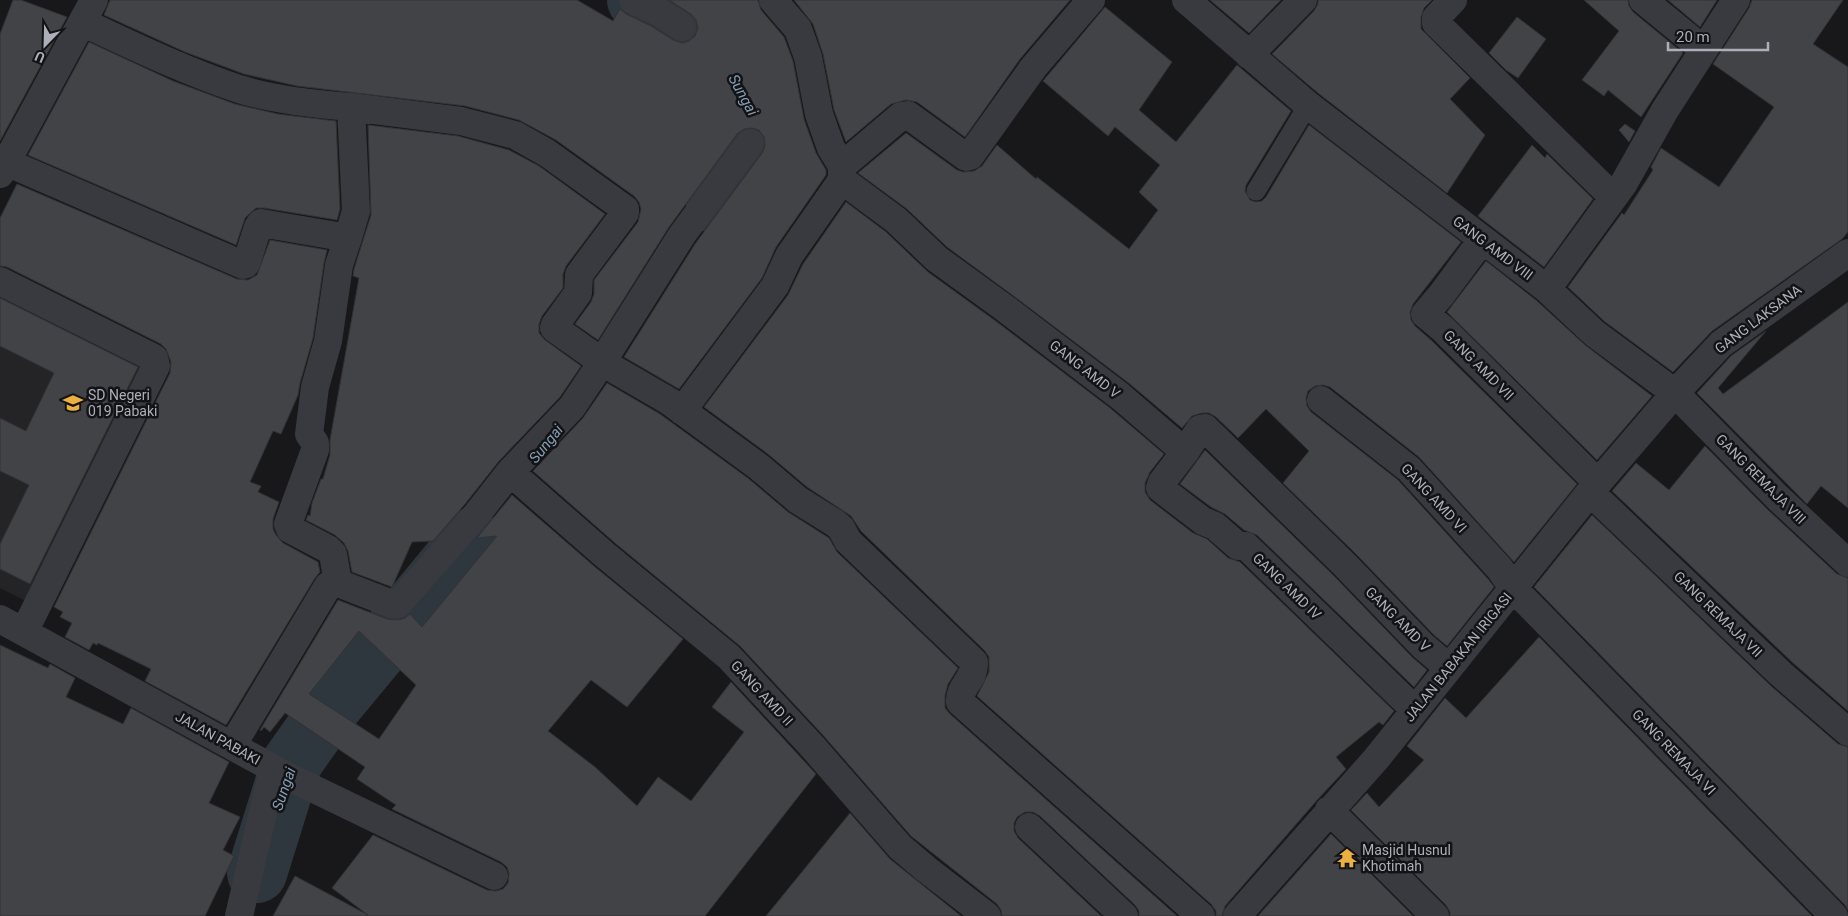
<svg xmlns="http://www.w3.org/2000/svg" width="1848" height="916" viewBox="0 0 1848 916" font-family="Roboto,sans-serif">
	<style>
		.built { fill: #242427 }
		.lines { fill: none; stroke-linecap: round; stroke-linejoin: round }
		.river { stroke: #2e373e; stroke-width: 60 }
		.building { fill: #424347; stroke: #323236; fill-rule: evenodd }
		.lane { stroke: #393a3f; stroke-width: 19 }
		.street { stroke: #393a3f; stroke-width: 28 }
		.labels { text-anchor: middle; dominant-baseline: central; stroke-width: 5; stroke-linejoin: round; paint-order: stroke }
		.street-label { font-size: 14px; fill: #abafb9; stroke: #131315 }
		.poi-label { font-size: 14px; fill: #abafb9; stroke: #131315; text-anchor: start }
		.water-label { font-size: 15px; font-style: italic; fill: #839db3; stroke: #131315 }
	</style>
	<rect width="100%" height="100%" fill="#18181a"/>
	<path class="built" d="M0 277 167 359 42 609 0 588Z"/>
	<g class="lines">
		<path class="river" d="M637 0 667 14 711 44 741 88 756 117 760 135 716 204
			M257 873 291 764 334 703 471 538"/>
	</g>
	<path class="building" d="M13 0H21L67 17 0 141V34Z
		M110 0H577L613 21 620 9 626 14 651 26 673 40 682 43 689 41 695 36 698 28 696 20 691 14 669 0H758L761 10 784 37 793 61 804 119 816 153 826 170V175L776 247 762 278 679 389 624 357 695 244 763 152 765 145 764 137 759 130 752 128 744 129 737 134 669 227 598 340 575 324 591 302 594 294V280L638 222 641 209 639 202 634 196 556 140 519 120 465 106 297 86 244 74 185 52 104 15Z
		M794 0H1070L1020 59 965 137 917 102 906 100 891 104 846 142 834 110 823 54 813 24Z
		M1210 0H1281L1249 33Z
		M1318 0H1432L1424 8 1421 17V29L1470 78 1450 99 1485 135 1447 193 1318 93 1272 54 1314 11 1318 4Z
		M1584 0H1628L1629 6 1633 12 1683 53 1641 117 1608 90 1604 96 1582 80 1619 31Z
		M1668 0H1717L1700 27Z
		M1752 0H1843L1813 44 1848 67V232L1842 239 1712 331 1673 372 1604 321 1568 287 1622 213 1624 215 1653 170 1651 167 1661 148 1719 187 1774 107 1713 64 1749 8Z
		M1105 7 1172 62 1139 110 1176 142 1237 65 1291 111 1246 185 1245 191 1250 200 1256 202 1262 201 1266 197 1309 125 1461 242 1413 304 1410 312 1411 320 1415 326 1432 341 1577 484 1514 562 1419 457 1330 387 1323 385 1315 386 1308 391 1306 398 1307 406 1311 412 1398 480 1488 579 1494 587 1447 646 1434 635 1356 554 1283 483 1309 451 1266 409 1238 438 1216 417 1209 413H1202L1192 416 1182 428 1130 384 1015 297 947 247 907 209 858 173 906 133 957 170 963 172 974 171 982 166 997 145 1036 179 1037 177 1129 249 1158 210 1139 192 1160 165 1115 127 1108 136 1043 81Z
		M1517 17 1546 39 1518 78 1506 70 1489 53Z
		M89 42 173 81 235 104 278 114 336 121 340 209 337 220 264 208H256L245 218 236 245 28 155Z
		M1625 124 1635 131 1629 142 1619 130Z
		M368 125 458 136 509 150 539 166 605 214 566 266 563 274V288L542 316 539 324V333L545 340 581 366 560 397 499 461 465 504 433 541 412 542 392 587 352 572 348 551 344 543 335 535 306 520 308 515 310 516 312 503 321 479H323L330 455V440L359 278 353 276 354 269 371 215Z
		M1532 145 1545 158 1547 154 1593 199 1544 267 1478 216Z
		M17 184 237 279 248 280 257 275 270 240 327 250 324 263 313 338 300 383 298 395 281 434 273 431 250 482 261 486 258 492 279 502 273 519V529L276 535 283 543 318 562 320 572 315 578 226 725 145 681 151 669 98 643 97 645 93 643 89 650 65 637 72 623 60 617 63 612 54 607 170 373 171 362 166 349 161 344 7 267 0 266V218Z
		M846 202 886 232 928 272 997 322 1110 408 1164 454 1150 472 1145 483V492L1150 500 1193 533 1207 539 1228 558 1240 562 1394 711 1383 725 1379 722 1336 757 1346 769 1318 799 1225 906 1222 916H1216V911L1211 904 977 696 989 672V657L985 651 861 531 851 516 807 487 768 454 704 407 788 295 803 264Z
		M1486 261 1537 301 1585 345 1652 396 1597 460 1447 312Z
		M0 298 138 367 30 584 0 569V544L29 485 0 471V418L26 431 54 373 0 346Z
		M1848 302V508L1821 486 1807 504 1697 393 1731 356 1766 331 1718 388 1723 394Z
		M607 383 660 414 749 479 788 512 829 538 837 552 958 668 948 684 945 695V708L950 714 1177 916H1139V911L1135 905 1040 816 1033 812H1025L1017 817 1014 823V831L1018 838 1101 916H1002L1001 910 997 904 911 836 822 734 740 646 615 543 533 471 583 418Z
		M1705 446 1766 508 1837 574 1848 578V711L1792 662 1612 491 1636 463 1669 490Z
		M1205 450 1334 576 1412 657 1427 670 1414 687 1257 535 1244 530 1225 514 1211 507 1180 484Z
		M512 495 595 567 683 639 627 707 591 680 548 731 595 767 637 806 658 777 691 801 744 732 712 707 731 682 816 774 705 916H273L295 876 368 915 332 888 373 835 487 890 496 891 503 889 508 883 509 874 507 867 501 862 392 809 396 805 357 779 365 767 285 713 270 732 264 727 261 731 260 730 338 600 387 619 398 620 405 618 410 614 422 627 497 536 477 538ZM359 631 416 685 379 739 309 694Z
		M1592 515 1771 686 1838 744 1848 747V910L1845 905 1534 587Z
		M1539 637 1812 916H1450V912L1446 905 1351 810 1367 793 1379 807 1424 760 1407 746 1445 698 1466 718Z
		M0 645 48 668 50 664 75 678 66 697 123 724 131 708 229 762 209 803 240 817 223 850 234 856 205 916H0Z
		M850 813 890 859 961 916H766Z
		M1331 834 1413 916H1258Z"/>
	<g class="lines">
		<path class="lane" d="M1256 191 1308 105"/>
		<path class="street" d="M633 0 659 12 682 27
			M773 0 798 29 808 57 819 114 831 148 842 166V180L896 220 937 259 1006 309 1120 396 1185 452 1200 429 1205 428 1345 565 1423 646 1449 668
			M1186 0 1308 105 1547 289 1594 333 1675 393 1777 497 1848 563
			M1453 0 1436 18V23L1613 197
			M1643 0 1704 50
			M1249 55 1303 0
			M351 107 461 121 515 135 547 153 625 209V213L584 268 579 275 578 293 555 325 554 328 605 364 669 401 759 467 798 500 835 523 841 528 848 541 974 662C975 680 959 686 960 702L1201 916
			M6 162 243 265 246 264 258 227 261 223 348 238 356 211 351 107C314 104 275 100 239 89 185 71 133 46 82 22
			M842 166 901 116 908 115 966 157 970 156 1033 68 1091 0
			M0 174 94 0
			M1482 240 1442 294 1425 314 1443 329 1598 483
			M0 281 154 358 156 366 24 632
			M1547 289 1624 183 1665 110 1736 0
			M1321 400 1409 469 1500 569 1513 588 1834 916
			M682 411 775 286 789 256 842 180
			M1185 452 1162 482 1160 488 1203 521 1215 526 1238 546H1246L1415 710
			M510 472 605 555 729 657 811 745 900 847 926 869 987 916
			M1590 492 1781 674 1848 732
			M338 583 333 554 328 549 290 529 288 524 315 450V443L309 434 315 387 328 341 339 265 348 238
			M0 619 285 775 494 876
			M232 746 328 586 332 583H338L392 604H398L477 514 510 472 572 407 602 362 682 235 750 143
			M1329 810 1435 916
			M1029 827 1124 916
			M239 916 273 769
			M1237 916 1376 759 1590 492 1675 393 1721 344 1848 253"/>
	</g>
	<defs>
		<symbol id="school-bare" viewBox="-9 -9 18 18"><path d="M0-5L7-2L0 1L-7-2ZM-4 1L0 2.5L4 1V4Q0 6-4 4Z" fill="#ebb03f" stroke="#131315" stroke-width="2.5" paint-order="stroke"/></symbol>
		<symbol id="temple-bare" viewBox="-9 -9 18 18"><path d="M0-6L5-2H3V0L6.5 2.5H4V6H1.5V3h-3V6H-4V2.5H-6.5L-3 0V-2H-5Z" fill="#ebb03f" stroke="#131315" stroke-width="2.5" paint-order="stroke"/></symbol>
	</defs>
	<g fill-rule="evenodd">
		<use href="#school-bare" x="59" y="389" width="28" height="28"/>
		<use href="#temple-bare" x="1333" y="844" width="28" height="28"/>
	</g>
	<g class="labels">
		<g class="street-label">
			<text transform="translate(1493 248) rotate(37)">GANG AMD VIII</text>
			<text transform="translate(1758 319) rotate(-37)">GANG LAKSANA</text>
			<text transform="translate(1479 365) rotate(45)">GANG AMD VII</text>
			<text transform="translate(1085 369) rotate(38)">GANG AMD V</text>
			<text transform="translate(1761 479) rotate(45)">GANG REMAJA VIII</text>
			<text transform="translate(1434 498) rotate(47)">GANG AMD VI</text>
			<text transform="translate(1287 586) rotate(44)">GANG AMD IV</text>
			<text transform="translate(1718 614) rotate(44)">GANG REMAJA VII</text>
			<text transform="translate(1398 619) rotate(45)">GANG AMD V</text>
			<text transform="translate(1458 657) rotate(-51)">JALAN BABAKAN IRIGASI</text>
			<text transform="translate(762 693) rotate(47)">GANG AMD II</text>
			<text transform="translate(218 738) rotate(29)">JALAN PABAKI</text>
			<text transform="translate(1674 752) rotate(46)">GANG REMAJA VI</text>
		</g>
		<g class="poi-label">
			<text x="88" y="395">SD Negeri<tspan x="88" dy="16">019 Pabaki</tspan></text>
			<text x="1362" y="850">Masjid Husnul<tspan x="1362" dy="16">Khotimah</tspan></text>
		</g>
		<g class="water-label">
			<text transform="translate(743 95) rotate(61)">Sungai</text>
			<text transform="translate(546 444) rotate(-51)">Sungai</text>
			<text transform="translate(284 789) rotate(-71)">Sungai</text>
		</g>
	</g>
	<g transform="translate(45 45) rotate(203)" stroke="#131315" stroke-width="4" paint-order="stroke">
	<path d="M0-4L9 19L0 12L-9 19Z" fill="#abafb9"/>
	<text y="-8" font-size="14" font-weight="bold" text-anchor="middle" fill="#abafb9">U</text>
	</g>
	<path d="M1668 42v8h100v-8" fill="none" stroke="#abafb9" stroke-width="2.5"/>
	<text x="1676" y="42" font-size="15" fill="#abafb9" stroke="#131315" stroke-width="4" paint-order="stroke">20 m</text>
</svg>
